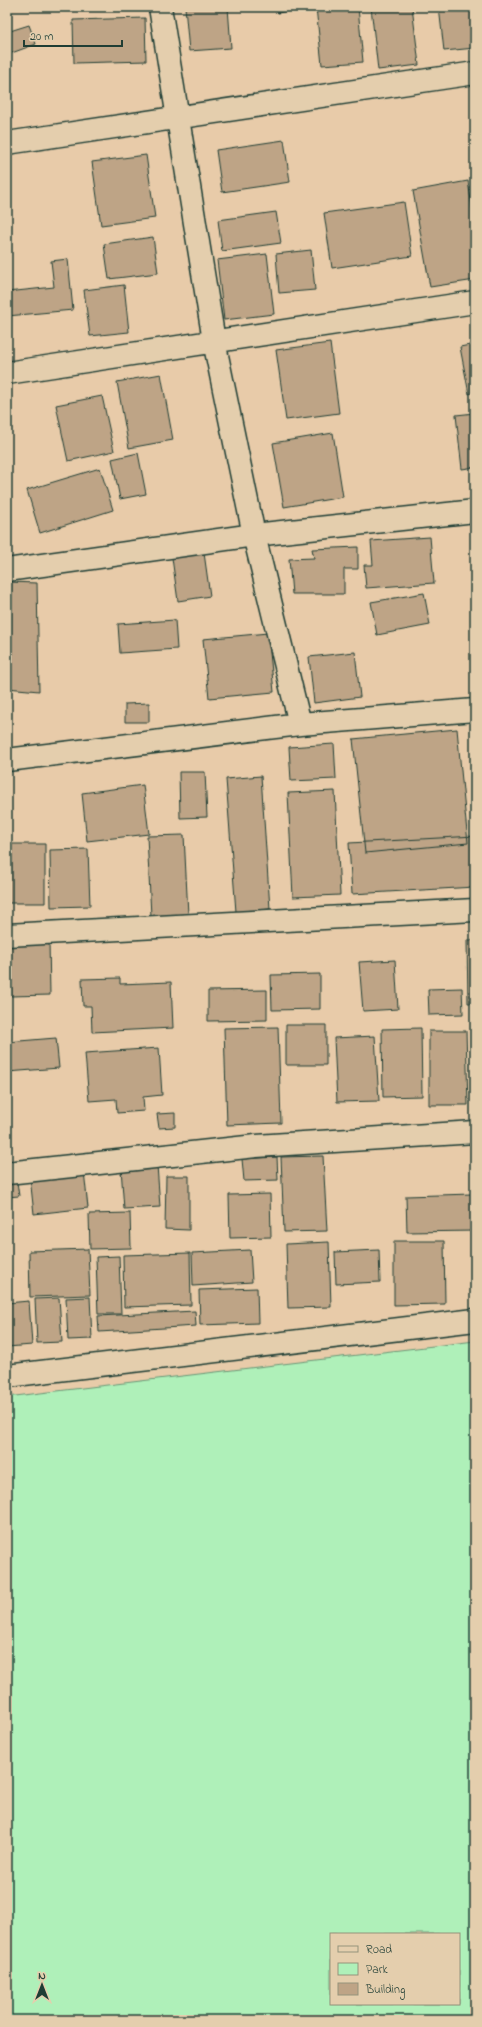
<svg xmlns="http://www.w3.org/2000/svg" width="482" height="2027" viewBox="0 0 482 2027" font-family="'Indie Flower',sans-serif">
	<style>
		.green { fill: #aff0b9; stroke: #679676; fill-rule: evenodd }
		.building { fill: #bea486; stroke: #1f3d34 }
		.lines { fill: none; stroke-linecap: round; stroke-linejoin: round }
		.street-casing { stroke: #1f3d34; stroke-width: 25 }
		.street { stroke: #e4cead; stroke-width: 22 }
	</style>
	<rect width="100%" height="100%" fill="#e8cba9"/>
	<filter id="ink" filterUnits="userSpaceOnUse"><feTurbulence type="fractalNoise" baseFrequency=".025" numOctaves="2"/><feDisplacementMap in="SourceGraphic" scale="8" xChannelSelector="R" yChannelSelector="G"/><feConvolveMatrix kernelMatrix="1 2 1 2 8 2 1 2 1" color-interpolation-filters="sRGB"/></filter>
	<g filter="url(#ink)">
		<path class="green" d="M475 1341V2020H7V1397ZM331 1934H459V2004H331Z"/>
		<path class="building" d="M185 7H228L231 48 189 51Z
			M277 7H310L278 13Z
			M316 7H358L363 62 322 65Z
			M371 7H412L419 65 378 70Z
			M439 7H475V48L444 51Z
			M145 18 146 61 74 63 73 20Z
			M29 25 36 44 9 54 7 46V32Z
			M284 140 290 182 222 192 216 150Z
			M146 155 155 218 101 225 92 162Z
			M468 181 475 226V280L430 287 413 191Z
			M404 202 412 256 332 268 324 213Z
			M276 212 281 243 222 251 218 220Z
			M153 237 158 273 109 279 104 244Z
			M311 250 315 290 279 293 276 254Z
			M267 254 274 314 224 320 217 260Z
			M68 259 73 310 7 316V292L54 287 51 261Z
			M124 285 129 332 90 336 84 290Z
			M330 343 339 413 286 420 276 350Z
			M475 344V392L469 394 460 347Z
			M161 374 173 440 129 448 117 382Z
			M102 396 114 451 68 461 56 405Z
			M475 413V467L462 469 456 415Z
			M333 433 343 497 284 507 273 443Z
			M138 453 146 494 120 499 112 459Z
			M100 468 113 510 40 533 27 490Z
			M430 537 434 583 366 588 364 565H373L371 541Z
			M358 547V569H344V594H292L289 559 314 558 312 549Z
			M204 553 210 596 178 601 172 558Z
			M7 582 37 583 39 691 7 688Z
			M424 593 430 625 377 635 371 602Z
			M175 620 177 649 120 653 118 624Z
			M268 633 274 692 209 698 203 639Z
			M355 652 360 697 314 703 309 657Z
			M149 703V722H125V704Z
			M457 729 468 843 365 853 353 739Z
			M334 744 336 779 291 781 289 747Z
			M179 772H205L207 817 180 818Z
			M261 776 270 909 236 912 226 779Z
			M143 785 149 834 87 841 82 793Z
			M335 791 340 895 293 897 288 793Z
			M184 835 188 915 151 916 147 836Z
			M475 836V887L352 894 349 843Z
			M7 844H45V903H7Z
			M88 849 90 906 51 907 50 850Z
			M467 940H475V1003H468Z
			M9 941H49L50 995 11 996Z
			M395 960 398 1009 363 1011 359 962Z
			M320 974V1009L272 1010 271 975Z
			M120 978V984L171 982 173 1028 92 1032 91 1006H83L82 979Z
			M462 988 463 1014 429 1015 428 989Z
			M267 990V1020L208 1021V991Z
			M286 1025H326V1065H286Z
			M278 1027 281 1123 227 1125 224 1028Z
			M421 1028 422 1096 383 1097 382 1029Z
			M429 1031H466L468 1105H429Z
			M375 1036 379 1101 337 1102 334 1038Z
			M56 1038 59 1068 7 1072V1042Z
			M159 1048 162 1095 143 1097 144 1111 117 1113 116 1099 89 1101 85 1053Z
			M175 1113V1127L159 1128 157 1114Z
			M323 1156 327 1231 284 1232 281 1157Z
			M277 1157 278 1180 244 1181 242 1159Z
			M157 1165 160 1207 124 1209 121 1168Z
			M84 1171 88 1208 34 1214 30 1177Z
			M16 1175 19 1196 7 1197V1176Z
			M166 1176H189V1230L165 1229Z
			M270 1194 271 1237 230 1238 229 1195Z
			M472 1194 474 1231 407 1232 406 1196Z
			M130 1213 131 1248 90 1249 89 1214Z
			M394 1241H444L445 1304 394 1305Z
			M329 1242 331 1307 288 1308 286 1244Z
			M88 1249 90 1295 30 1297 29 1251Z
			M250 1250 252 1282 193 1286 192 1253Z
			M379 1250 380 1282 336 1284 335 1252Z
			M190 1253 191 1305 124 1307 123 1255Z
			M119 1256 121 1314H98L96 1257Z
			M257 1288 258 1323 200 1325 199 1290Z
			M90 1297 92 1339 68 1340 66 1298Z
			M59 1298 62 1342 37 1343 35 1299Z
			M29 1301 32 1345 7 1347V1303Z
			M195 1311 196 1326 99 1332 98 1316Z"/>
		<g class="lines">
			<defs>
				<path id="street" d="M160 7 214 341 254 535 300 724
					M7 143 475 73
					M7 373 475 302
					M7 570 254 535 475 511
					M7 760 300 724 475 710
					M7 935 475 910
					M7 1173 256 1146 475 1132
					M7 1376 475 1320"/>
			</defs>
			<use href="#street" class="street-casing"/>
			<use href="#street" class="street"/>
		</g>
	</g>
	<rect width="482" height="2027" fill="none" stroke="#e4cead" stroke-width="24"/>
	<rect x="12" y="12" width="458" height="2003" fill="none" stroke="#1f3d34" stroke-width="1.5" filter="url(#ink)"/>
	<rect x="330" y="1933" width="130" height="72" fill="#e4cead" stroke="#95947d"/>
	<rect x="338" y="1946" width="20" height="6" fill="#e4cead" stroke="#95947d"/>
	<text x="366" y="1953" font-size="12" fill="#1f3d34">Road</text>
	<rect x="338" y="1963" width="20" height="12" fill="#aff0b9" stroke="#95947d"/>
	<text x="366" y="1973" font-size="12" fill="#1f3d34">Park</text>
	<rect x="338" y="1983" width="20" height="12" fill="#bea486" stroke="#95947d"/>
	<text x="366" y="1993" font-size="12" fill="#1f3d34">Building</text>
	<g transform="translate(42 1985)" stroke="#e4cead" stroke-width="3" paint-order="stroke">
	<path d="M0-3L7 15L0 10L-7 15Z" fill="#1f3d34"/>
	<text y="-6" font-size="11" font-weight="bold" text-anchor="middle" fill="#1f3d34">N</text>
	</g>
	<path d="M24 40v6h98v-6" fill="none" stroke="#1f3d34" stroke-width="2"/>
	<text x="30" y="40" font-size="12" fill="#1f3d34" stroke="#e4cead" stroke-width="3" paint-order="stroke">20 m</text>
</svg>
